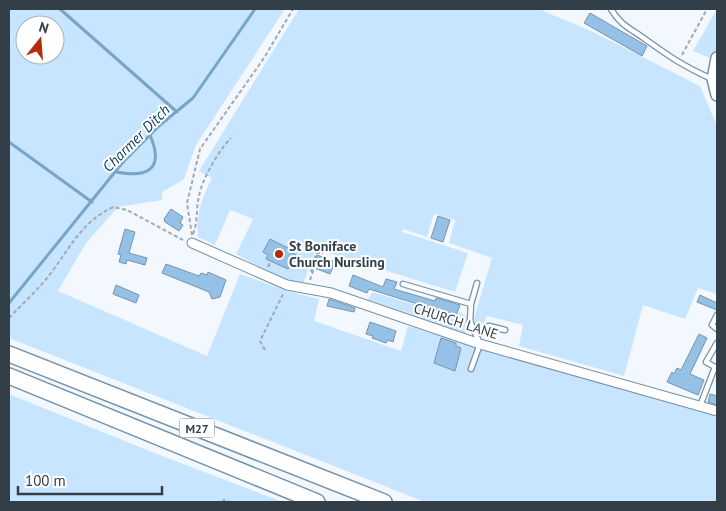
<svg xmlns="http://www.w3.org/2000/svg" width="726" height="511" viewBox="0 0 726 511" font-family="'PT Sans',sans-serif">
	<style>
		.green { fill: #c7e5fe; fill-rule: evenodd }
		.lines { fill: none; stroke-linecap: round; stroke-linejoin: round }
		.stream { stroke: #78a4c7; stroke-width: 3 }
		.building { fill: #94c1e5; stroke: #7894ac }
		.lane-casing { stroke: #7491a8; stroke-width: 7 }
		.street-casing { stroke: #7491a8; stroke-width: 11 }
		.secondary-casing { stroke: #7491a8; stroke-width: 14 }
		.highway-casing { stroke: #7491a8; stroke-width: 18 }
		.path { stroke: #a1aab1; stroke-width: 2; stroke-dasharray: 4 2.5; stroke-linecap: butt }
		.lane { stroke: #fff; stroke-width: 4.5 }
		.street { stroke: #fff; stroke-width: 9 }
		.secondary { stroke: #fff; stroke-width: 11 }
		.highway { stroke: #fff; stroke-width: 15 }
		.poi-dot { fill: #b62b09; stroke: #fff; stroke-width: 2 }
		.labels { text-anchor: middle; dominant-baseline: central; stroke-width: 4; stroke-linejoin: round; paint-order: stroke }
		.shield { fill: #fff; stroke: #707980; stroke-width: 1 }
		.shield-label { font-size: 12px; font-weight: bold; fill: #323f49 }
		.poi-label { font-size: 14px; font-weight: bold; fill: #323f49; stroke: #fff; text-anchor: start }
		.street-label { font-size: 14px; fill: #323f49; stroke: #fff }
		.water-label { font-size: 15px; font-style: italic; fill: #043c5e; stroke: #fff }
	</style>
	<rect width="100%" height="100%" fill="#f2f8fd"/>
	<path class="green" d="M9 9H285L196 145 184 179 162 192V200L118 207 86 243 58 291 207 356 240 274 290 292 319 299 314 321 401 351 408 326 515 359 717 416V502H425L9 338ZM25 25H55V55H25Z
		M299 9H539L591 31 700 86 717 126V294L698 288 685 319 643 305 624 376 519 346 523 325 487 316 483 325 473 322 492 258 449 243 455 220 434 214 427 237 403 229 402 232 468 253 455 292 316 249 303 284C278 279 258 266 236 254L253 219 230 210 215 245 198 237C195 216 203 196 212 178L199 171Z
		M717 9V61L693 51Z
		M372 292 457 317 459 312 462 313 467 318 469 328 465 333 411 317 412 314 368 300Z
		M9 394 152 452 283 502H9Z"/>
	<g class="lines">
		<path class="stream" d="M60 9 177 112
			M9 142 92 202
			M116 172C147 178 165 170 150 135
			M9 303 123 162 160 125 193 98 255 9"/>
	</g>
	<path class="building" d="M590 13 647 46 642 56 584 23Z
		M171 209 183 217 180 223 183 225 179 231 165 222 164 219Z
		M438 216 450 220 443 242 431 238Z
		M125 229 135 232 129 253 147 258 145 265 127 260 126 264 119 262 121 255 118 254Z
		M270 239 290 249 289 251 298 256 288 269 266 259 268 255 263 252Z
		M317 255 335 262 330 274 312 267Z
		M166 264 199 276 201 273 207 275 208 272 226 280 220 297 212 299 209 292 162 273Z
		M353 275 383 287 386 279 397 282 394 289 435 301 436 298 460 305 456 316 369 289 367 293 349 286Z
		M116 285 139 295 136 303 113 294Z
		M700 295 717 303V310L697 302Z
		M329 299 355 308 354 312 327 306Z
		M370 322 396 331 393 342 388 340 386 343 372 338 373 336 366 334Z
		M699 334 707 338 690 374 704 380 698 395 667 382 672 372 674 374 677 368 681 370Z
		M441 338 456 343V346L461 348 455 371 434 363Z
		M710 394 717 396V405L708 402Z"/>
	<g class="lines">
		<defs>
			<path id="lane" d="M611 9C620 25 631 29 645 39 670 57 683 66 712 79
				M403 284 471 304 470 321 480 344 471 369
				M471 304 477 283
				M717 315 712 325 717 329
				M476 332 489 326 505 330
				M700 406 715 367 706 362 717 343"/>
			<path id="street" d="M192 243 287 285 331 293 480 344 717 411"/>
			<path id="secondary" d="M717 58 713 79 717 95"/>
			<path id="highway" d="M9 354 384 502
				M9 376 317 502"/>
		</defs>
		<use href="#lane" class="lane-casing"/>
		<use href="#street" class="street-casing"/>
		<use href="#secondary" class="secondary-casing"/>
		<use href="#highway" class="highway-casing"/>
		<path class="path" d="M682 55 707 9
			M193 234C198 222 196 208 199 196 202 179 219 150 231 138
			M192 235 187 203 200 149 264 58 293 9
			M268 267 271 261
			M311 272 316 253H323
			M310 280 314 268
			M9 318C23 303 39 289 51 273 71 246 82 222 113 207L127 210 183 240
			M265 350 260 341 283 294
			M222 502 224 500 230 502"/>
		<use href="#lane" class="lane"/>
		<use href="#street" class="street"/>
		<use href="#secondary" class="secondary"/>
		<use href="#highway" class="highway"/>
	</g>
	<circle class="poi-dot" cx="279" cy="254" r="5"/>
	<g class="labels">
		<rect class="shield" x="179.5" y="418.5" width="35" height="19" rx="4"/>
		<g class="shield-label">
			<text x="197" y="428">M27</text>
		</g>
		<g class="poi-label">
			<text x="289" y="246">St Boniface<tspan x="289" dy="16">Church Nursling</tspan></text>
		</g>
		<g class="street-label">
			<text transform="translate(456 321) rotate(18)">CHURCH LANE</text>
		</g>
		<g class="water-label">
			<text transform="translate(136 138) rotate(-45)">Charmer Ditch</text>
		</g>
	</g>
	<rect width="726" height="511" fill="none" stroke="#323f49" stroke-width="20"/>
	<g transform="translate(40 40) rotate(17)"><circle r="24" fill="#ffffff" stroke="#adb2b6"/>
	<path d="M0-4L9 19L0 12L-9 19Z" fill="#b62b09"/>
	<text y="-8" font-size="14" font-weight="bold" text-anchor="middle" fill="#323f49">N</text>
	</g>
	<path d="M18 486v8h144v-8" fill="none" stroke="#323f49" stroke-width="2.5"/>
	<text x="25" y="486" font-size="15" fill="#323f49" stroke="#ffffff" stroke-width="4" paint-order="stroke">100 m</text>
</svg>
